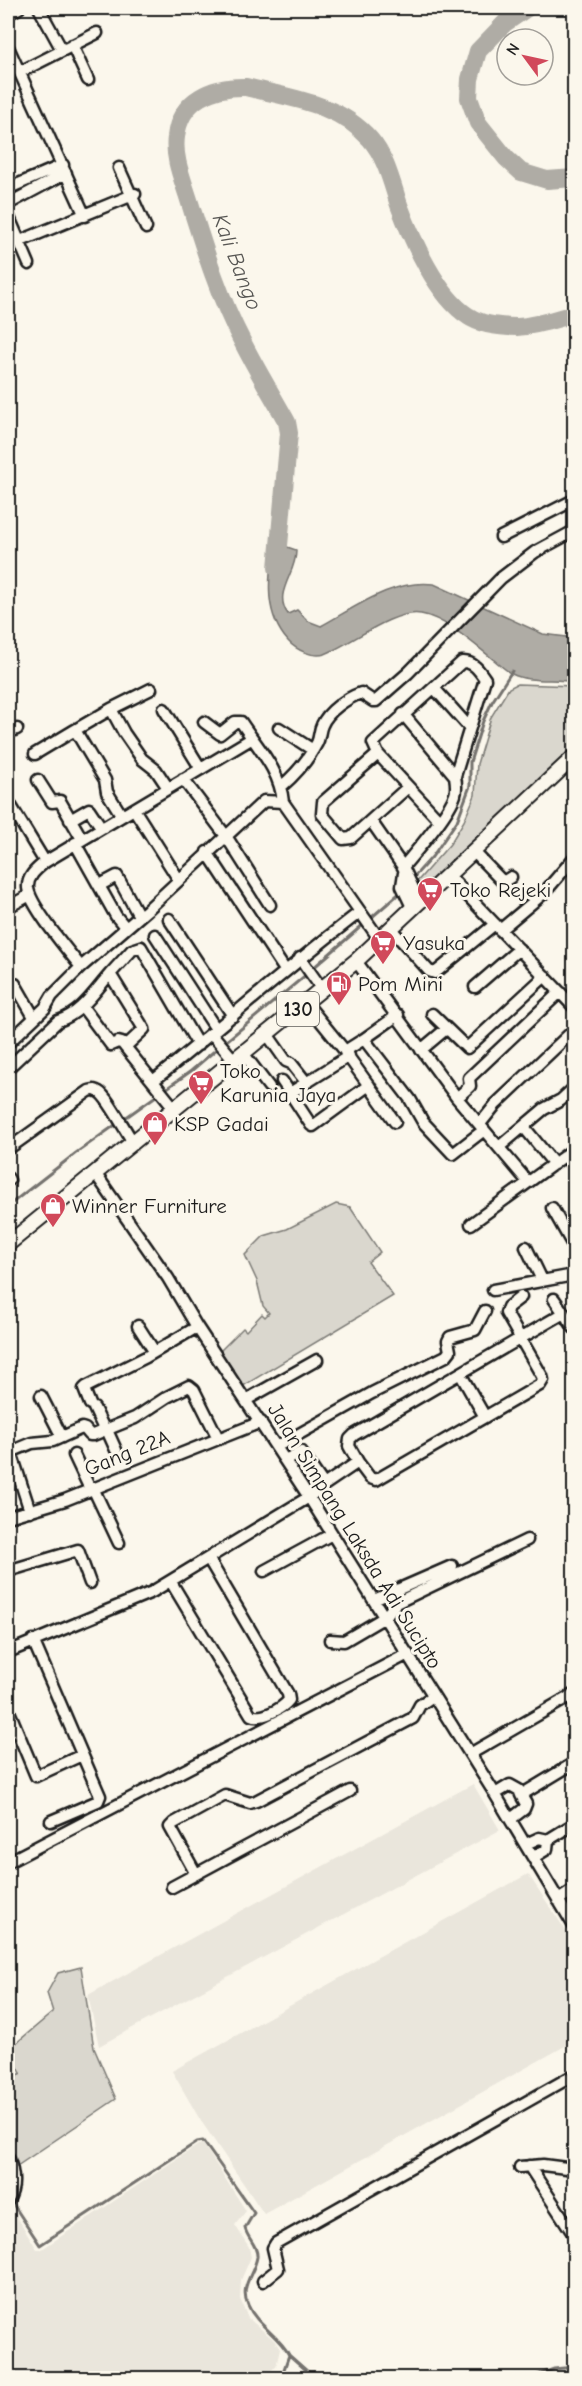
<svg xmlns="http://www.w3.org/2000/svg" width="582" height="2386" viewBox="0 0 582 2386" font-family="'Comic Neue',sans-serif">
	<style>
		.built { fill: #eae6dc }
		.green { fill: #dad7ce; stroke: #7b7a75; stroke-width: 1.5 }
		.water { fill: #afaca5; stroke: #74726e; stroke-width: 1.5 }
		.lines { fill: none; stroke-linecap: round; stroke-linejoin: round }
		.stream { stroke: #74726e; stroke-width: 3 }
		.river { stroke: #afaca5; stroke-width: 18 }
		.minor-casing { stroke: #1c1c1c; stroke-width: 15 }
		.major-casing { stroke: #1c1c1c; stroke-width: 18 }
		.minor { stroke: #fbf7ec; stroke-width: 10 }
		.major { stroke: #fbf7ec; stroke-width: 14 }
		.labels { text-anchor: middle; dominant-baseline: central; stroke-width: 6; stroke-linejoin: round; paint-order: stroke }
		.shield { fill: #fbf7ec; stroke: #5f5e5a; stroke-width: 1.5 }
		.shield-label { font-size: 20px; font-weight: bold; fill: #1c1c1c }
		.poi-label { font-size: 21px; fill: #1c1c1c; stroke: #fbf7ec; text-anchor: start }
		.street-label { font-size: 21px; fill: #1c1c1c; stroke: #fbf7ec }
		.water-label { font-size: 22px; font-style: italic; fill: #575653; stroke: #fbf7ec }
	</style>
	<rect width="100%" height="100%" fill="#fbf7ec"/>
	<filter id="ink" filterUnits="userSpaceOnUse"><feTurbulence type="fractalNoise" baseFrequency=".0167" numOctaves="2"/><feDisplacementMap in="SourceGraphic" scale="12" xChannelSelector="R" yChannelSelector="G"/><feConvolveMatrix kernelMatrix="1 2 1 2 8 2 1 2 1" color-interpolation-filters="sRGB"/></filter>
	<g filter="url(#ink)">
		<path class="built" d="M473 1784 500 1830 99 2046 88 1995Z
			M528 1874 574 1943V2041L264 2214 199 2118 172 2071Z
			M203 2144 246 2211 235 2225 249 2247 251 2257 241 2280 240 2299 248 2318 274 2340 280 2349 276 2367 258 2378H8V2211L12 2209 37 2249H42L198 2145Z"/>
		<path class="green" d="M517 684 574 686V747L419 895 415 884 450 844 464 821 475 795 477 764 491 717 509 688Z
			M336 1204 350 1207 380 1252 368 1262 393 1296 243 1386 220 1351 243 1328 246 1331 262 1314 265 1317 269 1313 263 1306 257 1281 245 1255 264 1236 287 1229Z
			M81 1967 94 2048 116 2099 17 2166 8 2151V2082L21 2073 8 2050 53 2012 47 1993 58 1973Z"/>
		<path class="water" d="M273 542 296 550C297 573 272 593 288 614L297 610 308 621 321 626C356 607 392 579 434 584L543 634 574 638V682C555 678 529 683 512 674 505 670 499 664 494 660 474 644 445 618 421 614 393 609 350 645 325 654 313 658 296 650 288 641 263 613 269 577 273 542Z"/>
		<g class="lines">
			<path class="stream" d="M412 879 432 857 457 821 470 786V762L483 721 492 702 512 671
				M312 969 402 891
				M224 1043 307 974
				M8 1206 76 1153 191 1071 219 1047
				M11 2201 40 2245 197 2142 203 2141 254 2213 245 2228C247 2238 258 2246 257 2257 254 2275 239 2286 248 2305 256 2325 280 2336 289 2355L281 2378
				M289 2355 315 2378
				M530 2378 554 2369 574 2367"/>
			<path class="river" d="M527 8 505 23 478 51 470 79 469 98 478 123 506 158 521 172 547 180 574 178
				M277 568 289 433 287 422C272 395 256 369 242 341 219 297 204 248 189 200 183 180 173 158 176 137 180 99 213 86 246 87 290 98 339 103 370 139 386 157 392 184 399 205 412 240 437 296 468 316 481 325 502 327 517 327 536 326 556 319 574 314"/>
			<defs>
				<path id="minor" d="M39 8 62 50
					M8 14 19 8
					M72 45 88 80
					M8 47 85 216
					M20 72 97 33
					M119 168 146 228
					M8 178 10 184 14 186 63 165
					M8 204 66 173
					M8 215 29 264
					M18 242 135 194
					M501 537 574 500
					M434 688 469 727
					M111 709 151 689
					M164 709 201 769
					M403 714 455 776
					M204 722 220 734 235 722H241C258 748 280 770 283 802L380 940
					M279 728 313 750
					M75 730 111 709 124 733 142 759 156 770 168 788
					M8 733 17 729
					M35 754 75 730 105 780 107 792 122 816
					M378 754 323 802 322 814 343 839 351 838 408 787
					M183 779 226 836 270 905
					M38 780 52 802 60 801 82 839
					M282 786C296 774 308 760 317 743 320 737 319 731 322 725 328 711 347 698 361 693L373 701H376L408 673 501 578 535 552 574 531
					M8 801 45 862
					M134 809 179 880
					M70 820 89 809 101 827
					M371 821 403 867 420 903
					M75 843 116 916 126 928
					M207 852 285 970
					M474 852 503 882 511 877
					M403 867C417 850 448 815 455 795 457 789 456 782 455 776L485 679C479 670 473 661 462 662L373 743 378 754 439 820
					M404 873 402 886 413 909
					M449 876 574 1007
					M100 885 117 876 139 916
					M8 907 30 895
					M169 919 233 1016
					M392 930 429 971 435 973 495 924
					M500 930 544 893 574 858
					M155 935 216 1029
					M300 958 322 989
					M356 961 457 1098 528 1182
					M81 967C69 952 30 906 28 888 27 876 37 869 45 862L251 739
					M8 981 15 984 34 1017
					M475 987 519 949
					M306 1003 345 1051 364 1039
					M82 1006 111 1045 118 1042 122 1043 175 1109
					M432 1014 467 1048 545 976
					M398 1015 364 1039 410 1099 423 1122 453 1154 484 1130
					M212 1034 234 1060
					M267 1034 286 1061 291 1063 306 1082
					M8 1043 45 1008 52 996 81 967 147 910 264 801 283 802
					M125 1047 144 1029 110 974 132 950 141 947 198 1045
					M421 1050 446 1029
					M345 1052 395 1122
					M243 1053 269 1087
					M349 1056 290 1093 311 1125 313 1126 369 1085
					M8 1068 58 1021C81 1014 95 991 110 974
					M153 1081C223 1025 289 966 360 912
					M282 1081 290 1093
					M457 1098 470 1086 469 1078 560 992
					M480 1124 496 1104 574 1030
					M524 1127 554 1164
					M499 1147 544 1109 561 1100 574 1088
					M8 1149 89 1091C94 1090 94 1089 99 1092 107 1096 126 1132 133 1142
					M566 1156 574 1168
					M95 1173 168 1278 197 1327 309 1497 495 1794 574 1926
					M8 1178 9 1180
					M552 1208 574 1247
					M471 1224 574 1149
					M526 1247 542 1280
					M493 1290 574 1275
					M554 1299 574 1328
					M138 1326 154 1351
					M461 1375 485 1417
					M41 1396 62 1437
					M246 1400 317 1360
					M90 1404 84 1389 86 1387 146 1357 197 1327
					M94 1408 105 1431
					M107 1430 116 1450
					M276 1447 372 1393 446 1356 450 1351 448 1341 450 1337 475 1330 485 1311
					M11 1452 30 1511
					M8 1453 32 1443 53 1441 82 1428 85 1429 90 1435H93L135 1418 167 1397 189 1386 194 1390 218 1438
					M74 1455 90 1489
					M285 1460 301 1452 324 1485 358 1462 370 1478 376 1480 540 1385 543 1380 542 1376 506 1313 508 1307 521 1297
					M358 1462 349 1446 350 1439 354 1435 564 1313
					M93 1488 119 1543
					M8 1517 65 1500 261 1422
					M8 1568 11 1570 78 1550 90 1583
					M264 1571 332 1534
					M171 1582 251 1715C261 1720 282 1709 289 1700L288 1694 208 1558
					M374 1600 452 1566
					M33 1640 100 1796 98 1801 51 1821
					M330 1640 344 1641 385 1617 396 1603 527 1540
					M8 1652 152 1592 309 1497 324 1485
					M8 1709 36 1776 82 1755
					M470 1754 574 1694
					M495 1794 510 1785 519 1790 521 1795 574 1763
					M511 1819 524 1809 526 1804 521 1795
					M526 1844 539 1838 548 1840 574 1824
					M534 1857 547 1849 548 1840
					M8 1862 408 1654
					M196 1874 170 1827 174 1823 225 1795 250 1803 256 1801 413 1718 420 1705 433 1696
					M172 1887 350 1791
					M558 1900 574 1890
					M8 2157C13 2170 16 2187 8 2200
					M529 2166 574 2235
					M520 2167 543 2165 574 2169
					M263 2281 278 2269 273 2248 276 2243 574 2075"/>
				<path id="major" d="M8 1244 356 961 574 757"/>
			</defs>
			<use href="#minor" class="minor-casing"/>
			<use href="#major" class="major-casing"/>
			<use href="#minor" class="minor"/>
			<use href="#major" class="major"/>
		</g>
	</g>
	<defs>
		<symbol id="supermarket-pin" viewBox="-11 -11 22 30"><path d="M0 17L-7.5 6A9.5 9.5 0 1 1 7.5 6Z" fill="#d1495b" stroke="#fbf7ec"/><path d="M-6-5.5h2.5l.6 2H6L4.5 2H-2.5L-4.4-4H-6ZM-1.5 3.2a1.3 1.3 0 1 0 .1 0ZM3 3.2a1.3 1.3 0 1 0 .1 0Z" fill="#fff"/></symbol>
		<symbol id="fuel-pin" viewBox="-11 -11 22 30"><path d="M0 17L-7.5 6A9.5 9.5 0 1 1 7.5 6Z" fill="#d1495b" stroke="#fbf7ec"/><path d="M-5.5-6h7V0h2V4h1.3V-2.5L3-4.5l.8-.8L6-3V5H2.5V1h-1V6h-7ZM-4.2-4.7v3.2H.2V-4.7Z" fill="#fff"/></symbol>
		<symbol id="shop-pin" viewBox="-11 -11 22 30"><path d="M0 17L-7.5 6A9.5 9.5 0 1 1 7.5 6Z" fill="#d1495b" stroke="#fbf7ec"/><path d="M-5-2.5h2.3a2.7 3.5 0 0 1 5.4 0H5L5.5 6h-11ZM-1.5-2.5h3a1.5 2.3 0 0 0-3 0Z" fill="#fff"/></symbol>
	</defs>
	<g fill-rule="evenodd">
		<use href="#supermarket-pin" x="415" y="875" width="30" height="40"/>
		<use href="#supermarket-pin" x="368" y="928" width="30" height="40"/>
		<use href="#fuel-pin" x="324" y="969" width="30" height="40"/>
		<use href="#supermarket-pin" x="186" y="1068" width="30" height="40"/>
		<use href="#shop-pin" x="140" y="1109" width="30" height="40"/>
		<use href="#shop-pin" x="38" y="1191" width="30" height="40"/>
	</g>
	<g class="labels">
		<rect class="shield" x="277" y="992" width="42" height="34" rx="4.5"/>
		<g class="shield-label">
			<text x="298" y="1009">130</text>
		</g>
		<g class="poi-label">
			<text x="450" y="890">Toko Rejeki</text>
			<text x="403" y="943">Yasuka</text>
			<text x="358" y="984">Pom Mini</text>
			<text x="220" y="1071">Toko<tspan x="220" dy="24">Karunia Jaya</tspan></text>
			<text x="174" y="1124">KSP Gadai</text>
			<text x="72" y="1206">Winner Furniture</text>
		</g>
		<g class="street-label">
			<text transform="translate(127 1453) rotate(-22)">Gang 22A</text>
			<text transform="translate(355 1536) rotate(58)">Jalan Simpang Laksda Adi Sucipto</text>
		</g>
		<g class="water-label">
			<text transform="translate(237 262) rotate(69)">Kali Bango</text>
		</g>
	</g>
	<rect width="582" height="2386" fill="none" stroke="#fbf7ec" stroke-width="30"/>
	<rect x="15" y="15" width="552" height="2356" fill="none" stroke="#1c1c1c" stroke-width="2" filter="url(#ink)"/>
	<g transform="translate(525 57) rotate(303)"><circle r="28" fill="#fbf7ec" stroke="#a29f99" stroke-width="1.5"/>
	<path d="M0-4.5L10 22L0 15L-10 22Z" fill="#d1495b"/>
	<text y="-9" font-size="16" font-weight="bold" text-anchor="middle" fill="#1c1c1c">N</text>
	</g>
</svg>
